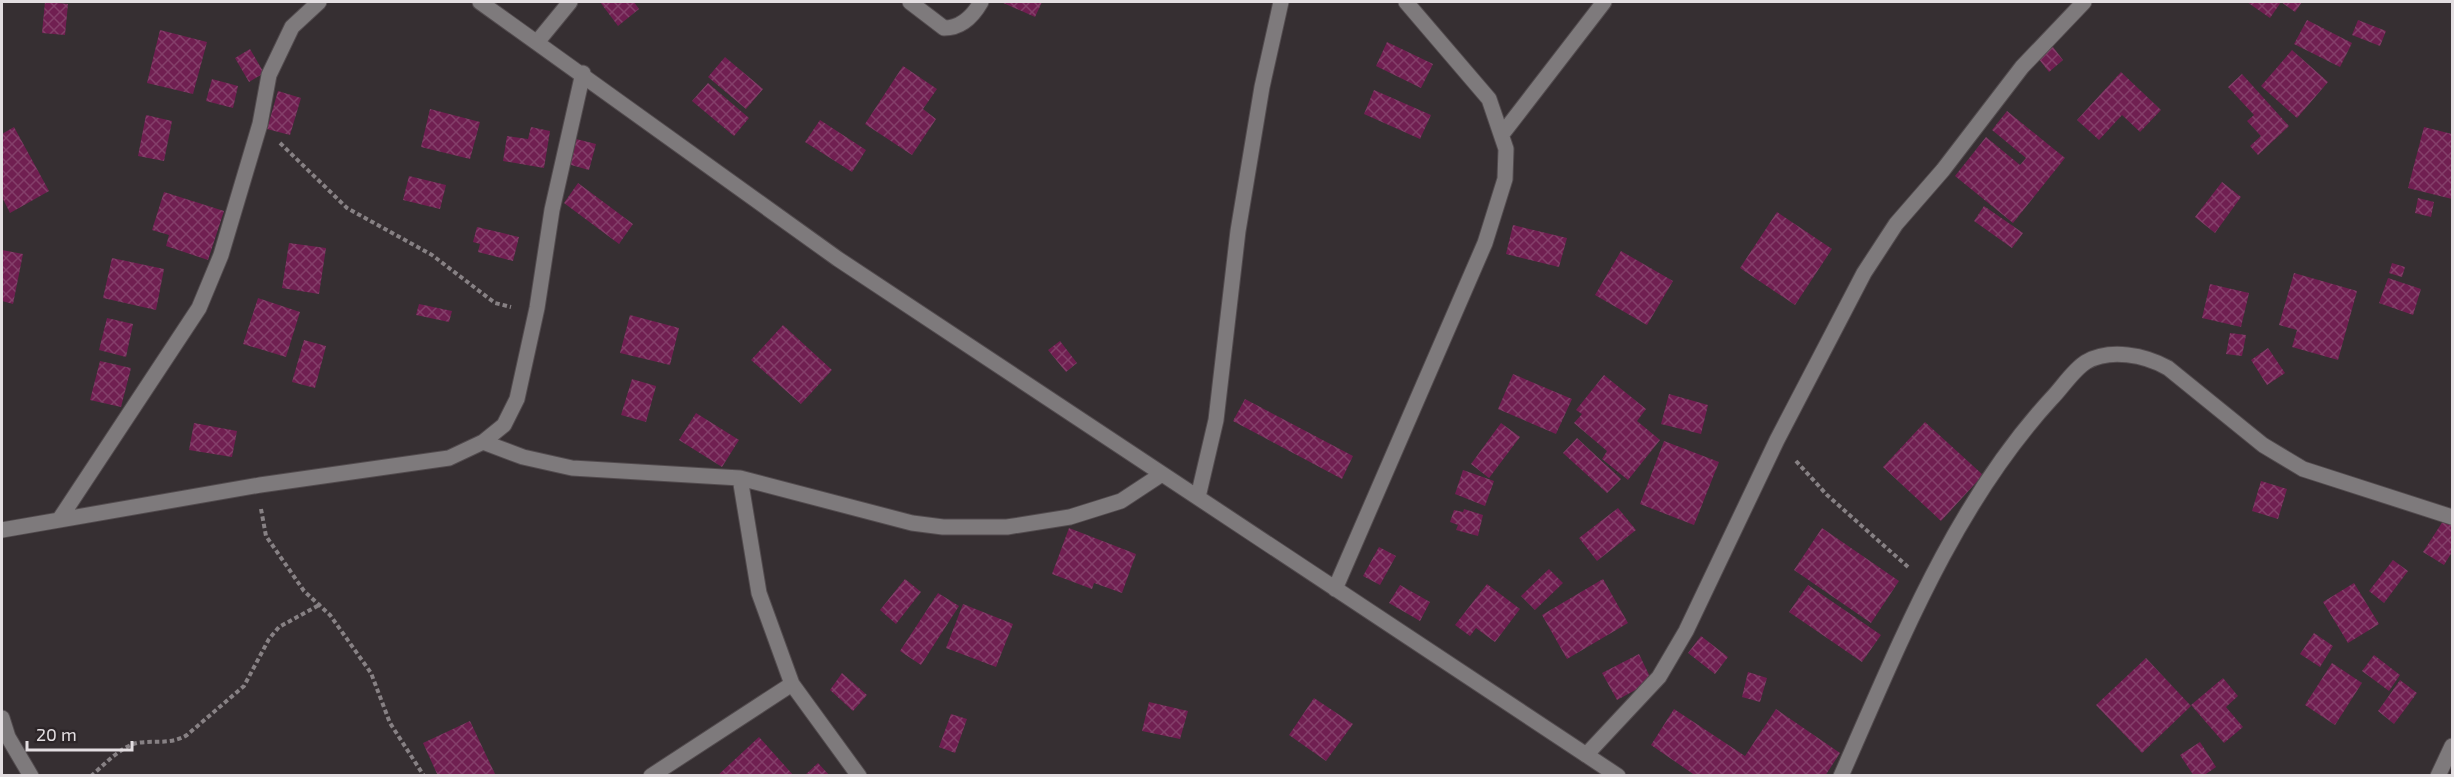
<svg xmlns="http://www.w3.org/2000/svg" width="2454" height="777" viewBox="0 0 2454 777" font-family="'Exo 2',sans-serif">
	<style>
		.building { fill: url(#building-cross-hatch) }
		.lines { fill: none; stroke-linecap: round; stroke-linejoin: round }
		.minor-casing { stroke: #524b4e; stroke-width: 17 }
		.path { stroke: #878184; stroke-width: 4; stroke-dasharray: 4.5 3; stroke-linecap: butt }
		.minor { stroke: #7e7a7c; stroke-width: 15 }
	</style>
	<defs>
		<pattern id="building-cross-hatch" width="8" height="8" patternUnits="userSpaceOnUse" patternTransform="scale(1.5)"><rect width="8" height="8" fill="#701f51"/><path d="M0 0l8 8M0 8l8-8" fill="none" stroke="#843f6a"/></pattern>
	</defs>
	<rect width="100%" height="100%" fill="#362f32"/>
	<path class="building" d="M45 2 68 4 65 35 42 33Z
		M600 2H634L639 9 618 26Z
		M1001 2H1042L1035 17Z
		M2247 2H2302L2295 12 2281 2 2270 18Z
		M2307 20 2352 43 2340 67 2294 44Z
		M2358 20 2386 31 2380 46 2352 35Z
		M160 30 207 42 193 94 147 83Z
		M1387 42 1433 64 1421 88 1376 66Z
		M2053 47 2063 60 2049 72 2038 58Z
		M250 49 264 73 249 82 235 58Z
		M2292 50 2328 82 2297 118 2261 86Z
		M725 57 763 89 746 109 708 77Z
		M903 66 937 89 923 109 936 119 912 155 865 124Z
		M2121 72 2161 110 2140 132 2122 115 2099 140 2077 120Z
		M2242 74 2289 126 2258 155 2250 146 2261 136 2247 121 2254 115 2228 87Z
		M212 79 238 86 233 108 206 101Z
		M708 83 749 118 734 136 692 101Z
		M1374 90 1431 115 1420 139 1364 114Z
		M278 91 301 98 290 135 267 129Z
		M430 109 480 122 470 159 421 147Z
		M2007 111 2065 158 2013 223 1955 176 1986 137 2020 165 2026 158 1992 130Z
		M146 115 172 121 164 161 138 156Z
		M820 120 866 150 852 172 805 142Z
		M14 127 49 191 10 213 2 197V134Z
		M531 127 550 131 544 168 503 161 507 136 528 139Z
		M2424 127 2452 134V199L2408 188Z
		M572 138 596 144 589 170 564 163Z
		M409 176 446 185 440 209 403 200Z
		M2222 182 2241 197 2215 233 2195 217Z
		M578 183 633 224 619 244 564 203Z
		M164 192 224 211 208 260 166 246 169 235 152 230Z
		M2418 198 2434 202 2431 217 2415 213Z
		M1984 206 2023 233 2012 248 1974 221Z
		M1777 212 1832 249 1795 305 1740 268Z
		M1513 225 1567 238 1559 267 1506 254Z
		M477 227 519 237 513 261 478 252 480 244 473 242Z
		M289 243 326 248 319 294 282 288Z
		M2 250 23 254 13 304 2 301Z
		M1621 251 1673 281 1647 325 1595 295Z
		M112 258 164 269 156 310 103 298Z
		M2392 263 2405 267 2402 277 2389 273Z
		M2294 273 2357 291 2338 360 2292 347 2297 330 2279 325Z
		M2388 278 2421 289 2413 315 2379 303Z
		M2210 284 2249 293 2241 327 2202 318Z
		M258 298 300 312 286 357 243 344Z
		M419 304 452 311 449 322 416 315Z
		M630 315 679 328 670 365 620 353Z
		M107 318 133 324 126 357 99 350Z
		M783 325 832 370 801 404 751 360Z
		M2230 333 2246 335 2242 356 2226 354Z
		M304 340 326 346 315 388 292 382Z
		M1060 341 1077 363 1066 372 1048 350Z
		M2268 348 2285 373 2267 385 2251 360Z
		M100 361 131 368 121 407 90 400Z
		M1513 374 1572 399 1556 434 1498 409Z
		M1604 375 1646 409 1637 421 1660 440 1628 480 1602 459 1607 451 1574 423 1582 414 1576 410Z
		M632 379 656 386 646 422 621 415Z
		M1669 394 1708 405 1701 434 1661 424Z
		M1245 399 1353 456 1342 479 1233 421Z
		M696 413 739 440 722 467 679 440Z
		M1925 422 1983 475 1941 521 1883 467Z
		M194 423 237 431 232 457 189 450Z
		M1501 423 1520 437 1489 478 1471 464Z
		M1577 438 1621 479 1607 493 1563 453Z
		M1664 441 1719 462 1694 525 1640 504Z
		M1463 470 1494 481 1485 506 1455 494Z
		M2261 481 2287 489 2278 519 2252 511Z
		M1618 508 1636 530 1597 561 1579 538Z
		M1464 509 1483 515 1478 536 1456 530 1458 525 1450 522 1454 510 1463 512Z
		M2445 518 2452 524V552L2444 565 2423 552Z
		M1069 528 1136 554 1122 593 1094 583 1092 589 1052 574Z
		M1822 528 1899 581 1871 623 1794 570Z
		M1379 547 1396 556 1380 585 1363 576Z
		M2393 560 2408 571 2384 603 2369 591Z
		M1549 569 1563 583 1535 610 1521 596Z
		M905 579 921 592 896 624 880 610Z
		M1603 579 1628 623 1567 659 1542 615Z
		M2354 583 2379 624 2348 643 2323 602Z
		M1487 584 1520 609 1495 642 1476 628 1470 636 1455 625Z
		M1400 585 1430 602 1420 621 1389 603Z
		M1808 585 1881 635 1862 662 1789 612Z
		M938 593 959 606 921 665 900 651Z
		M963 604 1013 624 996 667 946 648Z
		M2314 633 2333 646 2320 667 2300 654Z
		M1701 636 1728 657 1715 674 1688 653Z
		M1639 654 1652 681 1617 700 1602 673Z
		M2374 655 2400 675 2389 691 2362 671Z
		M2146 658 2191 706 2142 753 2096 705Z
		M2332 663 2362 683 2335 725 2305 705Z
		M1748 672 1767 678 1760 702 1742 697Z
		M842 673 867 695 853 711 830 690Z
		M2223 678 2238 696 2226 707 2243 727 2224 743 2191 705Z
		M2400 680 2417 693 2394 724 2378 711Z
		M1314 698 1353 724 1326 761 1289 735Z
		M1149 702 1188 711 1180 739 1142 731Z
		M1674 709 1745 756 1776 709 1840 753 1825 776H1696L1651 745Z
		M951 714 967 719 955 753 939 747Z
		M470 721 496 776H438L423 743Z
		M759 737 794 776H717Z
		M2200 742 2216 767 2203 776H2194L2180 755Z
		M818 763 830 776H804Z"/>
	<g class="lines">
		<defs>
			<path id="minor" d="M480 2 838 259 1618 776
				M910 2 944 28C962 28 973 16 981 2
				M538 41 570 2
				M1503 133 1604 2
				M483 442 523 457 572 468 740 478 912 523 943 527H1007L1070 517 1121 501 1162 474
				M740 478 759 593 792 684 859 776
				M1198 497 1216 420 1238 231 1262 87 1281 2
				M59 520 199 308 221 255 260 124 269 75 292 27 319 2
				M2 530 260 485 449 458 483 442 504 425 517 399 537 308 552 210 583 73
				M1335 589 1485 243 1505 179 1506 149 1489 99 1406 2
				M2 718 8 737 31 776
				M1586 755 1659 677 1686 631 1777 440 1864 273 1896 224 1943 170 2022 67 2084 2
				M651 776 792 684
				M1841 776C1899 645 1953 506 2051 399 2062 388 2073 370 2086 362 2110 348 2145 355 2168 368L2263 445 2303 469 2452 517
				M2438 776 2452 746"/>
		</defs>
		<use href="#minor" class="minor-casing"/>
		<path class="path" d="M280 143 347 208 432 255 495 303 511 307
			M1796 461 1827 495 1908 567
			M261 509 266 536 304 591 330 615 371 673 390 723 424 776
			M91 776C104 765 120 747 137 743 154 740 171 745 187 735L244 686 269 639 279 627 321 604"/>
		<use href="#minor" class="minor"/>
	</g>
	<rect width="2454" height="777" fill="none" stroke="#e3dee1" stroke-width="6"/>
	<path d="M27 741v9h105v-9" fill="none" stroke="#e3dee1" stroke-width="3"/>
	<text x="36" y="741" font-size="18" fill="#e3dee1" stroke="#2c2528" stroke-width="4.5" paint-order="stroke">20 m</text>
</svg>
